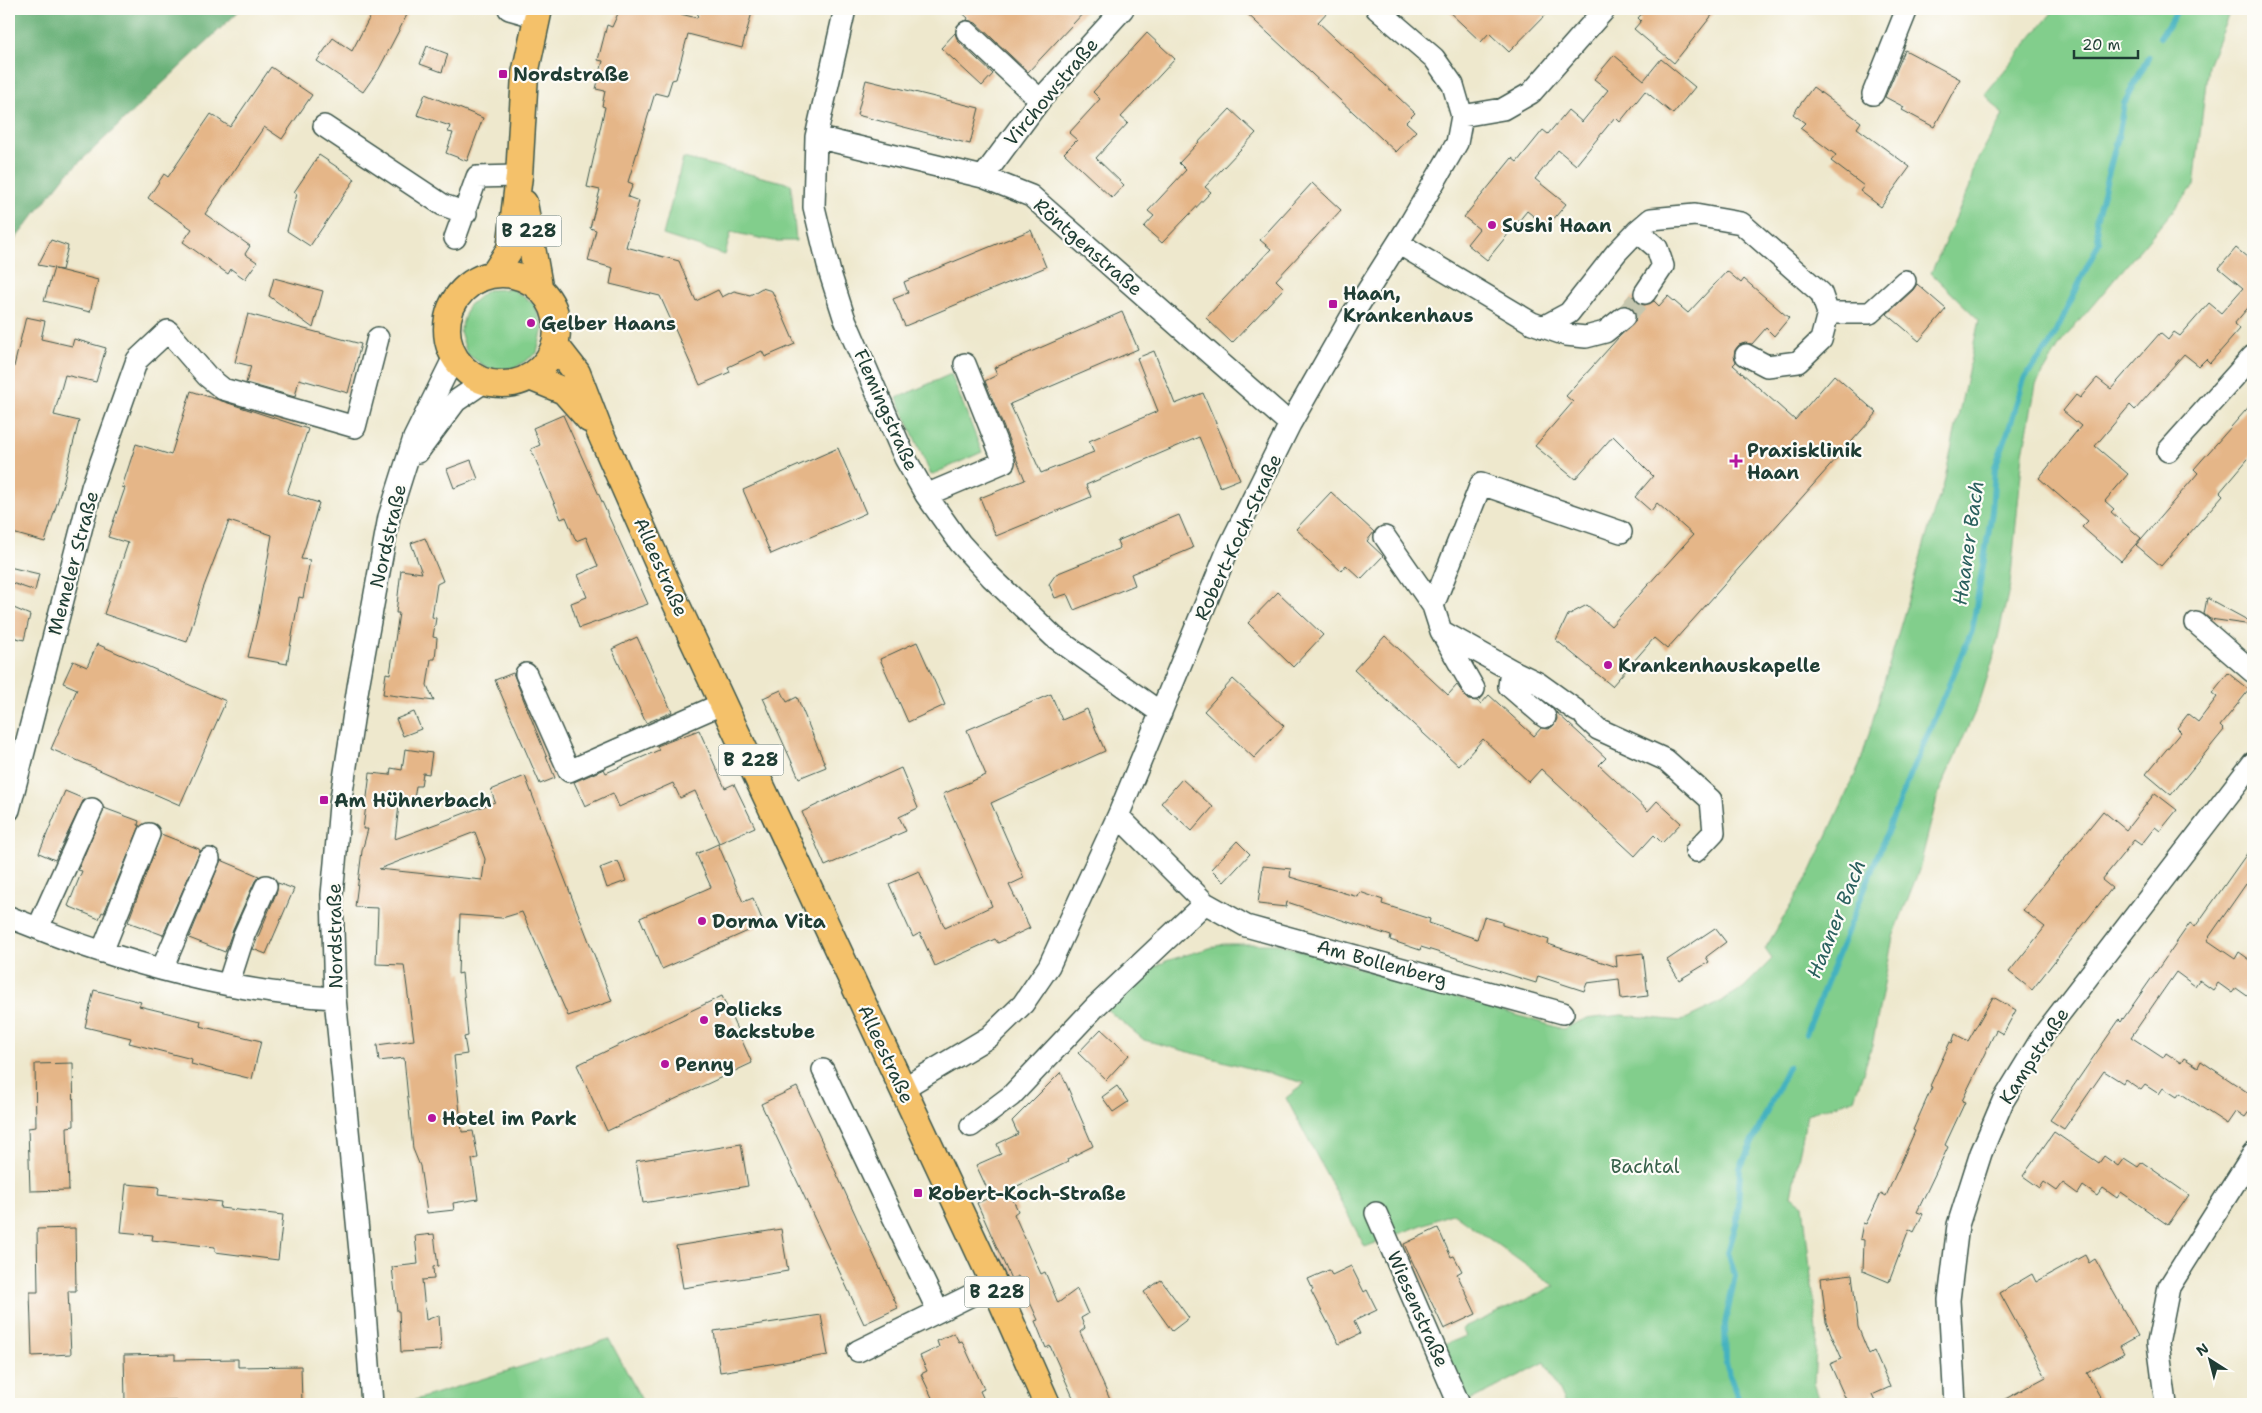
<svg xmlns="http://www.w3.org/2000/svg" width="2262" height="1413" viewBox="0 0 2262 1413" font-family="'Shantell Sans',sans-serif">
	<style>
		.green { fill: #82ce8c; stroke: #508660 }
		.forest { fill: #69b178; stroke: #447756 }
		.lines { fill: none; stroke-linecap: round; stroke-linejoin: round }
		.stream { stroke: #44b2c0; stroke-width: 6 }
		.building { fill: #e5b688; fill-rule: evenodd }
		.minor-tunnel { stroke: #c5c6ae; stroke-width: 21; stroke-dasharray: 21 11; stroke-linecap: butt }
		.minor-casing { stroke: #3e574b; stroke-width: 24 }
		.major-casing { stroke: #3e574b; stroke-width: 29 }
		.minor { stroke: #fff; stroke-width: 21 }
		.major { stroke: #f4c16a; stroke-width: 26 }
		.poi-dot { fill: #b5179e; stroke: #fdfcf7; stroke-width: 2 }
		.labels { text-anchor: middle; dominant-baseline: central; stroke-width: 4.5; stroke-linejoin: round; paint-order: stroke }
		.shield { fill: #fdfcf7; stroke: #62766e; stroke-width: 1 }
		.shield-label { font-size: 18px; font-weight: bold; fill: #1f3d34 }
		.poi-label { font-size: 19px; font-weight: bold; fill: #1f3d34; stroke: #fdfcf7; text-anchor: start }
		.street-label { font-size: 19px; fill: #1f3d34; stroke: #fdfcf7 }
		.park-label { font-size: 19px; fill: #38614a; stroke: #fdfcf7 }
		.water-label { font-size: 20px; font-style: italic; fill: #2a605e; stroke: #fdfcf7 }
	</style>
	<rect width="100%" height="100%" fill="#fdfcf7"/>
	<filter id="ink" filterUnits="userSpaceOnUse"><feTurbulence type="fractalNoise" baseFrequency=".02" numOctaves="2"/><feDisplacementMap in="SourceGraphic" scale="10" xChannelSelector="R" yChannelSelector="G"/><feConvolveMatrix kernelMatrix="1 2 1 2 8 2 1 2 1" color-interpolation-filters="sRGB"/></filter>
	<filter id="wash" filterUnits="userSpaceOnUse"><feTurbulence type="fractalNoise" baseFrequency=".0096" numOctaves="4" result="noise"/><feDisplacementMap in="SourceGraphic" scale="20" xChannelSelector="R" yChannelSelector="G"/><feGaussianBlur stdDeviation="1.12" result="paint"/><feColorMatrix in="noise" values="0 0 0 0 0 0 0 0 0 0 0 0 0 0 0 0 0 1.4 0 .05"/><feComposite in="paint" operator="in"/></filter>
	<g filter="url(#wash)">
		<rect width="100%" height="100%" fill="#eee8cd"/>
		<path class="green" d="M2055 9H2231L2208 65 2194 186 2063 340 2036 385 2023 453 2010 585 1993 659 1980 701 1938 794 1919 870 1893 937 1872 1046 1854 1099 1807 1114 1791 1196 1803 1204 1817 1332 1814 1383 1821 1404H1565L1545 1362 1464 1404 1437 1348 1466 1336 1462 1329 1555 1286 1453 1213 1365 1247 1286 1098 1305 1083 1144 1040 1104 1007 1141 975 1166 961 1223 944H1278L1563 1029 1585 1019 1622 1015 1681 1021 1713 1006 1743 988 1772 959 1765 949 1811 871 1860 764 1934 511 1943 487 1979 320 1931 273 1970 186 1974 166 2003 115 1985 94Z
			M683 158 791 184 796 241H774L731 232 725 255 663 235Z
			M512 289 534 304 543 328 537 353 515 368 489 369 467 354 460 331 468 306 487 290Z
			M951 374 982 452 931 475 897 398Z
			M609 1339 644 1404H409V1402Z"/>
		<path class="forest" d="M9 9H241L65 176 9 247Z"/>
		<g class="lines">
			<path class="stream" d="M2160 37 2179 9
				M1806 1034 1908 780 1972 631 1992 511 1995 467 2009 429 2024 379 2050 344 2099 242 2096 220 2118 137 2124 104 2148 58
				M1740 1404 1726 1364 1725 1324 1735 1276 1728 1252 1737 1221 1740 1168 1788 1067"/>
		</g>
		<g id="blocks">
			<path class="building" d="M374 9H410L379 69 363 92 317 61 333 38 352 51Z
				M620 9H660L697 18 699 9H753L742 48 688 34 676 79 672 80 667 96 655 93 628 182 633 184 628 197 639 201 626 247 679 261 696 301 718 290 722 297 734 291 750 295 762 288 772 291 795 344 765 357 762 351 728 367 730 372 700 385 660 296 610 284 613 268 588 261 596 230 590 228 600 190 587 187 605 107 602 106 605 91 596 89 603 61 598 60 607 25 612 27Z
				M958 9H1087L1028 72 976 23 967 20 968 18Z
				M1242 9H1330L1318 22 1415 113 1406 122 1416 131 1396 152Z
				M1446 9H1551L1509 52 1489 33 1481 42Z
				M1646 9H1717L1674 63 1634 29 1641 21 1638 18Z
				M955 33 958 41 993 74 982 86 941 48Z
				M1147 33 1175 59 1121 117 1128 123 1096 158 1124 185 1112 198 1064 153 1077 140 1069 133 1100 99 1093 92Z
				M427 46 448 54 442 72 420 64Z
				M1905 50 1960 79 1934 127 1902 110 1904 107 1885 97Z
				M1614 55 1644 80 1661 59 1695 87 1673 114 1645 91 1620 122 1615 117 1576 165 1558 150 1535 179 1566 204 1547 227 1527 211 1487 260 1467 244 1479 229 1464 217 1512 158 1517 162 1543 130 1548 134 1568 110 1582 122 1608 90 1594 79Z
				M271 67 312 95 282 139 264 127 205 214 250 246 245 254 257 262 245 279 231 269 228 274 183 242 192 229 148 198 164 174 168 177 211 114 230 127Z
				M866 80 979 108 970 144 857 115Z
				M1813 87 1861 122 1857 128 1910 167 1881 207 1860 191 1864 186 1831 161 1836 155 1800 128 1805 123 1793 114Z
				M425 94 483 118 467 161 446 153 453 133 448 132 450 126 417 115Z
				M1230 109 1256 133 1205 187 1211 192 1162 243 1144 227 1154 216 1148 211 1186 170 1179 163Z
				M319 155 355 179 310 246 287 231 297 194 294 192Z
				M1312 183 1341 210 1276 280 1284 288 1232 343 1206 318 1271 249 1260 240Z
				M1031 230 1046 267 905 326 893 299 908 293 904 282Z
				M51 240 68 246 62 270 55 269 98 280 90 312 44 301 54 268 38 265Z
				M2236 248 2253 262V302L2234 324 2240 329 2210 363 2206 359 2199 366 2184 354 2135 410 2130 405 2095 446 2128 474 2105 501 2114 509 2111 512 2141 538 2121 561 2082 527 2088 521 2039 478 2081 426 2063 411 2076 395 2080 398 2097 378 2111 389 2160 333 2168 340 2174 332 2180 336 2209 303 2221 313 2243 288 2219 268Z
				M1727 271 1741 283 1744 279 1789 318 1774 336 1766 328 1752 344 1745 343 1739 345 1735 350 1734 356 1736 362 1733 365 1795 420 1834 375 1877 413 1667 649 1654 638 1612 686 1556 640 1568 615 1587 605 1611 626 1693 535 1657 503 1651 511 1635 497 1653 476 1613 436 1575 479 1535 446 1573 402 1566 396 1619 337 1635 322 1636 316 1634 310 1626 305 1633 296 1638 304 1645 305 1654 301 1659 306 1668 296 1688 313Z
				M274 278 323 291 313 328 269 296Z
				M1917 284 1946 309 1919 341 1887 314 1913 290Z
				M1122 312 1138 349 1010 404 1041 473 1094 452 1089 441 1158 411 1137 358 1154 351 1175 404 1203 393 1240 479 1220 487 1199 437 1086 485 1091 497 996 536 980 498 1025 480 985 381 997 375 994 368Z
				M248 314 361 344 348 393 299 379 295 397 246 383 251 366 235 362Z
				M26 317 45 321 41 339 72 346 74 339 106 348 96 382 65 375 54 415 79 421 63 484 45 542 9 532V387Z
				M191 391 308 429 287 493 319 503 301 559 310 560 303 598 299 597 287 664 248 657 258 616 272 535 229 521 203 589 187 642 104 614 128 543 108 537 125 488 122 487 136 444 171 455Z
				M2253 402V453L2220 492 2223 495 2161 566 2136 545 2198 473 2194 469Z
				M563 415 648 604 579 628 571 603 587 597 578 575 598 566 586 537 576 541 566 517 561 519 531 449 540 445 533 428Z
				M838 448 866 513 771 554 743 490Z
				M471 460 478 479 454 488 447 469Z
				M1331 492 1374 532 1367 541 1383 556 1361 579 1346 565 1341 571 1296 529Z
				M1179 515 1193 548 1131 574 1135 585 1074 610 1067 594 1055 598 1049 584 1056 574 1120 548 1117 541Z
				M425 538 443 581 437 584 432 617 436 618 433 637 437 638 435 659H431L427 685 434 701 383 694 386 673 390 674 393 654 399 613H396L401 570 422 573 411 543Z
				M9 567 39 574 35 591 9 582Z
				M1278 592 1323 635 1293 667 1248 623Z
				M2207 598 2253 623 2252 625 2210 619 2204 614Z
				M9 606 30 615 24 640 9 636Z
				M1385 636 1448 695 1457 685 1468 700 1477 701 1481 704 1489 695 1534 736 1541 728 1549 729 1554 725 1557 719 1556 712 1606 758 1599 765 1648 811 1657 801 1681 823 1662 843 1654 835 1635 856 1541 769 1529 782 1483 739 1459 766 1354 670Z
				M637 637 672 712 646 723 612 649Z
				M917 642 945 705 908 722 880 659Z
				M97 644 226 701 180 805 51 749 77 689 63 683 73 661 87 667Z
				M513 673 555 778 540 784 495 680Z
				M2228 673 2249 690 2220 726 2224 730 2171 795 2146 774 2181 732 2177 728 2188 714 2198 722 2217 697 2212 693Z
				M1233 679 1284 726 1254 758 1204 711Z
				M781 690 787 702 797 697 826 767 799 778 763 698Z
				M1051 694 1062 720 1087 709 1105 751 991 803 1024 878 1009 885 1030 928 998 943 995 939 935 966 920 933 913 937 889 884 919 871 945 928 992 906 943 794 986 775 967 730Z
				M414 712 421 729 403 736 396 719Z
				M699 730 725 788 734 784 755 827 719 843 695 791 680 798 673 783 619 807 613 793 585 806 574 782 604 769 606 773 659 750 657 746Z
				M405 749 432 753 429 774 423 773 421 786H416L414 799 400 797 395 839 495 802 491 790 525 776 612 1001 568 1016 522 912 502 918 460 915 458 974 462 973 468 1036 464 1037 467 1054 454 1056 462 1132 473 1131 478 1158 472 1159 478 1199 453 1203 454 1210 427 1213 420 1166 413 1149 404 1058 379 1061 377 1045 414 1040 404 965 376 964 378 908 355 907 362 851 368 829H363L370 773 390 775 391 768 402 770ZM475 832 485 859 482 880 379 869Z
				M901 768 918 808 899 817 906 831 825 866 802 812 878 776 879 778Z
				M1182 779 1213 807 1192 831 1161 803Z
				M65 791 84 799 55 860 39 853Z
				M2155 793 2177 810 2160 831 2155 827 2141 845 2134 840 2102 880 2112 888 2032 990 2009 972 2045 927 2023 910 2103 811 2126 830Z
				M104 808 139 821 138 825 140 826 104 913 102 912 99 919 68 906 82 871 78 870Z
				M161 834 199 849 200 851 163 935 128 922Z
				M1237 841 1250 854 1224 882 1211 869Z
				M718 844 743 902 753 898 764 924 662 969 640 918 711 887 696 854Z
				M2253 845V889L2246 884 2207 940 2235 959 2239 952 2253 962V1000L2236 988 2232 993 2218 983 2213 990 2199 980 2195 986 2176 972 2131 1037 2163 1058 2166 1053 2181 1063 2184 1058 2198 1067 2201 1061 2253 1096V1106L2245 1117 2236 1111 2227 1124 2180 1093 2177 1097 2163 1088 2159 1094 2145 1085 2141 1090 2125 1079 2123 1083 2104 1071 2064 1129 2050 1120 2119 1020 2121 1022 2190 923 2195 927Z
				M221 860 259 876 255 881 233 930 225 952 189 938Z
				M618 861 626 881 607 888 600 868Z
				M1263 866 1291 869 1290 877 1358 897 1360 892 1383 900 1382 904 1430 919 1429 923 1477 939 1484 917 1502 922V925L1549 940 1548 944 1617 967 1616 956 1643 953 1648 996 1621 999 1619 979 1587 983 1584 991 1538 976 1536 983 1421 947 1420 950 1390 940 1391 936 1287 902 1286 907 1258 904Z
				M278 883 294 889 266 954 253 949 277 891Z
				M1715 928 1726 942 1706 957 1709 962 1679 980 1667 960Z
				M94 990 141 1002 139 1006 201 1021 200 1026 261 1041 252 1079 191 1064 192 1059 129 1043 131 1038 85 1027Z
				M722 996 752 1063 607 1131 577 1065Z
				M1993 997 2016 1010 2003 1034 1996 1030 1962 1101 1965 1102 1945 1145 1948 1147 1917 1212 1923 1214 1914 1232 1909 1229 1889 1282 1863 1271 1864 1240 1860 1239 1863 1223 1866 1224 1881 1193 1886 1196 1915 1131 1913 1130 1932 1087 1930 1086 1950 1042 1952 1043 1955 1034 1968 1041Z
				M1101 1029 1129 1055 1106 1080 1078 1053Z
				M73 1063 74 1126 67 1127 69 1190 30 1191 28 1128 36 1127 35 1064Z
				M1061 1072 1093 1146 1067 1159 1068 1162 1009 1190 1018 1211 1014 1214 1041 1274 1045 1272 1058 1303 1077 1289 1088 1314 1081 1318 1085 1328 1080 1332 1112 1404H1076L1050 1346 1046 1348 1035 1321 1038 1320 1018 1276 1011 1279 977 1203 991 1197 976 1165 1001 1154 997 1144 1018 1134 1012 1121Z
				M1117 1086 1128 1102 1113 1112 1102 1097Z
				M797 1087 898 1308 864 1324 761 1104Z
				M2054 1132 2099 1163 2104 1156 2118 1166 2124 1158 2138 1167 2142 1162 2189 1195 2168 1225 2121 1192 2117 1198 2103 1188 2097 1196 2083 1186 2078 1194 2063 1183 2057 1191 2044 1182 2040 1188 2023 1176Z
				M741 1144 748 1186 643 1203 636 1161Z
				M126 1184 159 1187 158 1195 221 1202 220 1208 283 1215 278 1260 215 1252V1247L152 1240 153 1235 121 1232Z
				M75 1228 76 1291H68L71 1354 32 1356 30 1292H38L37 1229Z
				M1438 1228 1451 1257 1454 1256 1462 1271 1457 1274 1476 1314 1444 1329 1404 1244Z
				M781 1229 788 1271 683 1288 676 1246Z
				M434 1234 438 1266 433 1267 434 1279 422 1280 426 1320 439 1315 441 1350 401 1352 399 1311H397L392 1267 418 1264 415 1236Z
				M2085 1255 2089 1263 2095 1259 2138 1336 2120 1346 2124 1353 2087 1373 2104 1404H1996L2046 1377 2000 1293 2032 1274 2036 1282Z
				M1351 1266 1364 1292 1367 1290 1377 1310 1354 1321 1360 1334 1339 1344 1311 1291 1313 1290 1308 1279 1329 1270 1332 1275Z
				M1852 1274 1858 1327 1869 1354 1874 1351 1890 1387 1872 1395 1876 1404H1848L1830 1364 1842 1359 1826 1322 1821 1278Z
				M1161 1280 1189 1318 1172 1331 1144 1292Z
				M821 1315 828 1355 720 1372 714 1331Z
				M954 1333 959 1342 962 1341 984 1389 980 1391 986 1404H935L921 1374 927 1371 920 1356 939 1347 937 1341Z
				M175 1354V1360L238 1359V1367L301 1366 302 1404H176V1400L125 1401 124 1355Z"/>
		</g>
	</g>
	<g filter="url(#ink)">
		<use href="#blocks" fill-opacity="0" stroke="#3e574b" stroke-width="1"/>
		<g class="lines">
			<path class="minor-tunnel" d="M1624 317 1645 293"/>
			<defs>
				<path id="minor" d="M509 9 537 17
					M845 9 816 137 814 207 830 273 844 317 905 458 926 495 960 543 991 577 1054 637 1161 713
					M967 32 1040 100
					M1873 94 1907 9
					M1462 116 1503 109 1531 93 1605 9
					M324 126 443 205 466 213
					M816 137 983 177 1031 196 1290 424
					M983 177 1040 100 1123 9
					M1637 231 1657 248 1663 266 1645 293
					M455 238 477 177 519 176
					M1398 243 1532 323 1566 335 1586 337 1605 332 1624 317
					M1828 313H1870L1905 281
					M1543 327 1569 313 1616 253 1637 231 1651 219 1695 215 1741 223 1821 293 1828 313 1821 340 1798 362 1767 366 1746 355
					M2168 451 2253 356
					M418 452 456 401 484 382
					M926 495 1004 462 965 364
					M1385 537 1433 606
					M2196 623 2253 672
					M1441 631 1474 689
					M1511 670 1509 686 1545 717
					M526 674 569 771 724 703
					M1577 711 1538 683 1511 670 1441 631 1433 606 1481 484 1621 532
					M1585 717 1598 729 1666 760 1711 800 1714 832 1696 851
					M9 810 92 487 137 360 168 331 207 376 223 389 355 427 378 338
					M1118 816 1205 903 1246 926 1563 1013
					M9 917C37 928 65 940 94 949 172 975 252 994 335 998
					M38 928 92 809
					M102 952 149 834
					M162 969 209 859
					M228 985 244 935 266 886
					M823 1070 938 1311
					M902 1089 989 1037 1023 1004 1049 966 1118 816 1229 547 1290 424 1351 317 1411 222 1457 143 1462 116 1453 85 1434 58 1377 9
					M971 1126 1011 1096 1095 1007 1205 903
					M1376 1213 1459 1404
					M858 1351 994 1284
					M372 1404 362 1272 335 998 332 895 335 863 340 805 358 687 389 517 414 438 453 359
					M1955 1404 1949 1300 1958 1225 1981 1153 2003 1101 2044 1034 2253 763
					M2166 1404 2158 1343 2169 1287 2253 1154"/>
				<path id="major" d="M524 203 539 286
					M447 329a55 55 0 1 1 110 0a55 55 0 1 1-110 0Z
					M494 274 510 249 519 176 525 74 539 9
					M556 346 577 373 599 430 673 597 994 1284 1047 1404
					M530 377 564 391 589 419"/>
			</defs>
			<use href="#minor" class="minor-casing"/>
			<use href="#major" class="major-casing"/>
			<use href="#minor" class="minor"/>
			<use href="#major" class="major"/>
		</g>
	</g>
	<g class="poi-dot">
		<rect x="498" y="69" width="10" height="10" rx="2.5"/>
		<circle cx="1492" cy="225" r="5"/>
		<rect x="1328" y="299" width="10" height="10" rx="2.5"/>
		<circle cx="531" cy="323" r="5"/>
		<path d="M1733.5 453.5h5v5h5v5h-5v5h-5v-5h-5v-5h5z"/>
		<circle cx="1608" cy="665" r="5"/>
		<rect x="319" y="795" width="10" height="10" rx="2.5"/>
		<circle cx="702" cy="921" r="5"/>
		<circle cx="704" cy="1020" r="5"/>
		<circle cx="665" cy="1064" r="5"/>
		<circle cx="432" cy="1118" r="5"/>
		<rect x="913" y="1188" width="10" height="10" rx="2.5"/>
	</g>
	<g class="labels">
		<g class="shield">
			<rect x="496.5" y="215.5" width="65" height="31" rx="4"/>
			<rect x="718.5" y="744.5" width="65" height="31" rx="4"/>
			<rect x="964.5" y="1276.5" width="65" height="31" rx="4"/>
		</g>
		<g class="shield-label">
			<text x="529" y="231">B 228</text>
			<text x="751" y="760">B 228</text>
			<text x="997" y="1292">B 228</text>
		</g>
		<g class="poi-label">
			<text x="513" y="74">Nordstraße</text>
			<text x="1502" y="225">Sushi Haan</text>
			<text x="1343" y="293">Haan,<tspan x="1343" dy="22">Krankenhaus</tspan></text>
			<text x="541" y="323">Gelber Haans</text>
			<text x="1747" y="450">Praxisklinik<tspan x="1747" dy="22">Haan</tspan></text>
			<text x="1618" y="665">Krankenhauskapelle</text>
			<text x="334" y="800">Am Hühnerbach</text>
			<text x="712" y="921">Dorma Vita</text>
			<text x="714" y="1009">Policks<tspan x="714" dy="22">Backstube</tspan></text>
			<text x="675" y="1064">Penny</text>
			<text x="442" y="1118">Hotel im Park</text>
			<text x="928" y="1193">Robert-Koch-Straße</text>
		</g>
		<g class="street-label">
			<text transform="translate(1051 92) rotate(-50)">Virchowstraße</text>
			<text transform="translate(1088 247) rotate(41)">Röntgenstraße</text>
			<text transform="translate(886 410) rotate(66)">Flemingstraße</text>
			<text transform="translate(388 536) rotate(-77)">Nordstraße</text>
			<text transform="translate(1238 537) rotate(-65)">Robert-Koch-Straße</text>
			<text transform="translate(73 563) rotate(-75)">Memeler Straße</text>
			<text transform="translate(661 567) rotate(66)">Alleestraße</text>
			<text transform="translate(335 936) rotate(-91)">Nordstraße</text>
			<text transform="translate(1382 963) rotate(15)">Am Bollenberg</text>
			<text transform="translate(886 1054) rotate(65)">Alleestraße</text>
			<text transform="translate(2034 1056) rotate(-57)">Kampstraße</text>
			<text transform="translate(1418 1309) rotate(66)">Wiesenstraße</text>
		</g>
		<g class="park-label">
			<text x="1645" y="1166">Bachtal</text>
		</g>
		<g class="water-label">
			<text transform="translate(1968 543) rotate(-82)">Haaner Bach</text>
			<text transform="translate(1836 919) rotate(-68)">Haaner Bach</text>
		</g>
	</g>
	<rect width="2262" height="1413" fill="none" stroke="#fdfcf7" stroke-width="30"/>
	<g transform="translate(2210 1360) rotate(324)" stroke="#fdfcf7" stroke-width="4" paint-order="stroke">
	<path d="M0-4L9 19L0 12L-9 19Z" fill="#1f3d34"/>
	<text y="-8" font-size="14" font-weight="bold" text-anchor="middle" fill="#1f3d34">N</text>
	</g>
	<path d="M2074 50v8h64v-8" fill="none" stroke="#1f3d34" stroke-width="2.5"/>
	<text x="2082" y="50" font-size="15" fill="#1f3d34" stroke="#fdfcf7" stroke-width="4" paint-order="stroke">20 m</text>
</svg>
